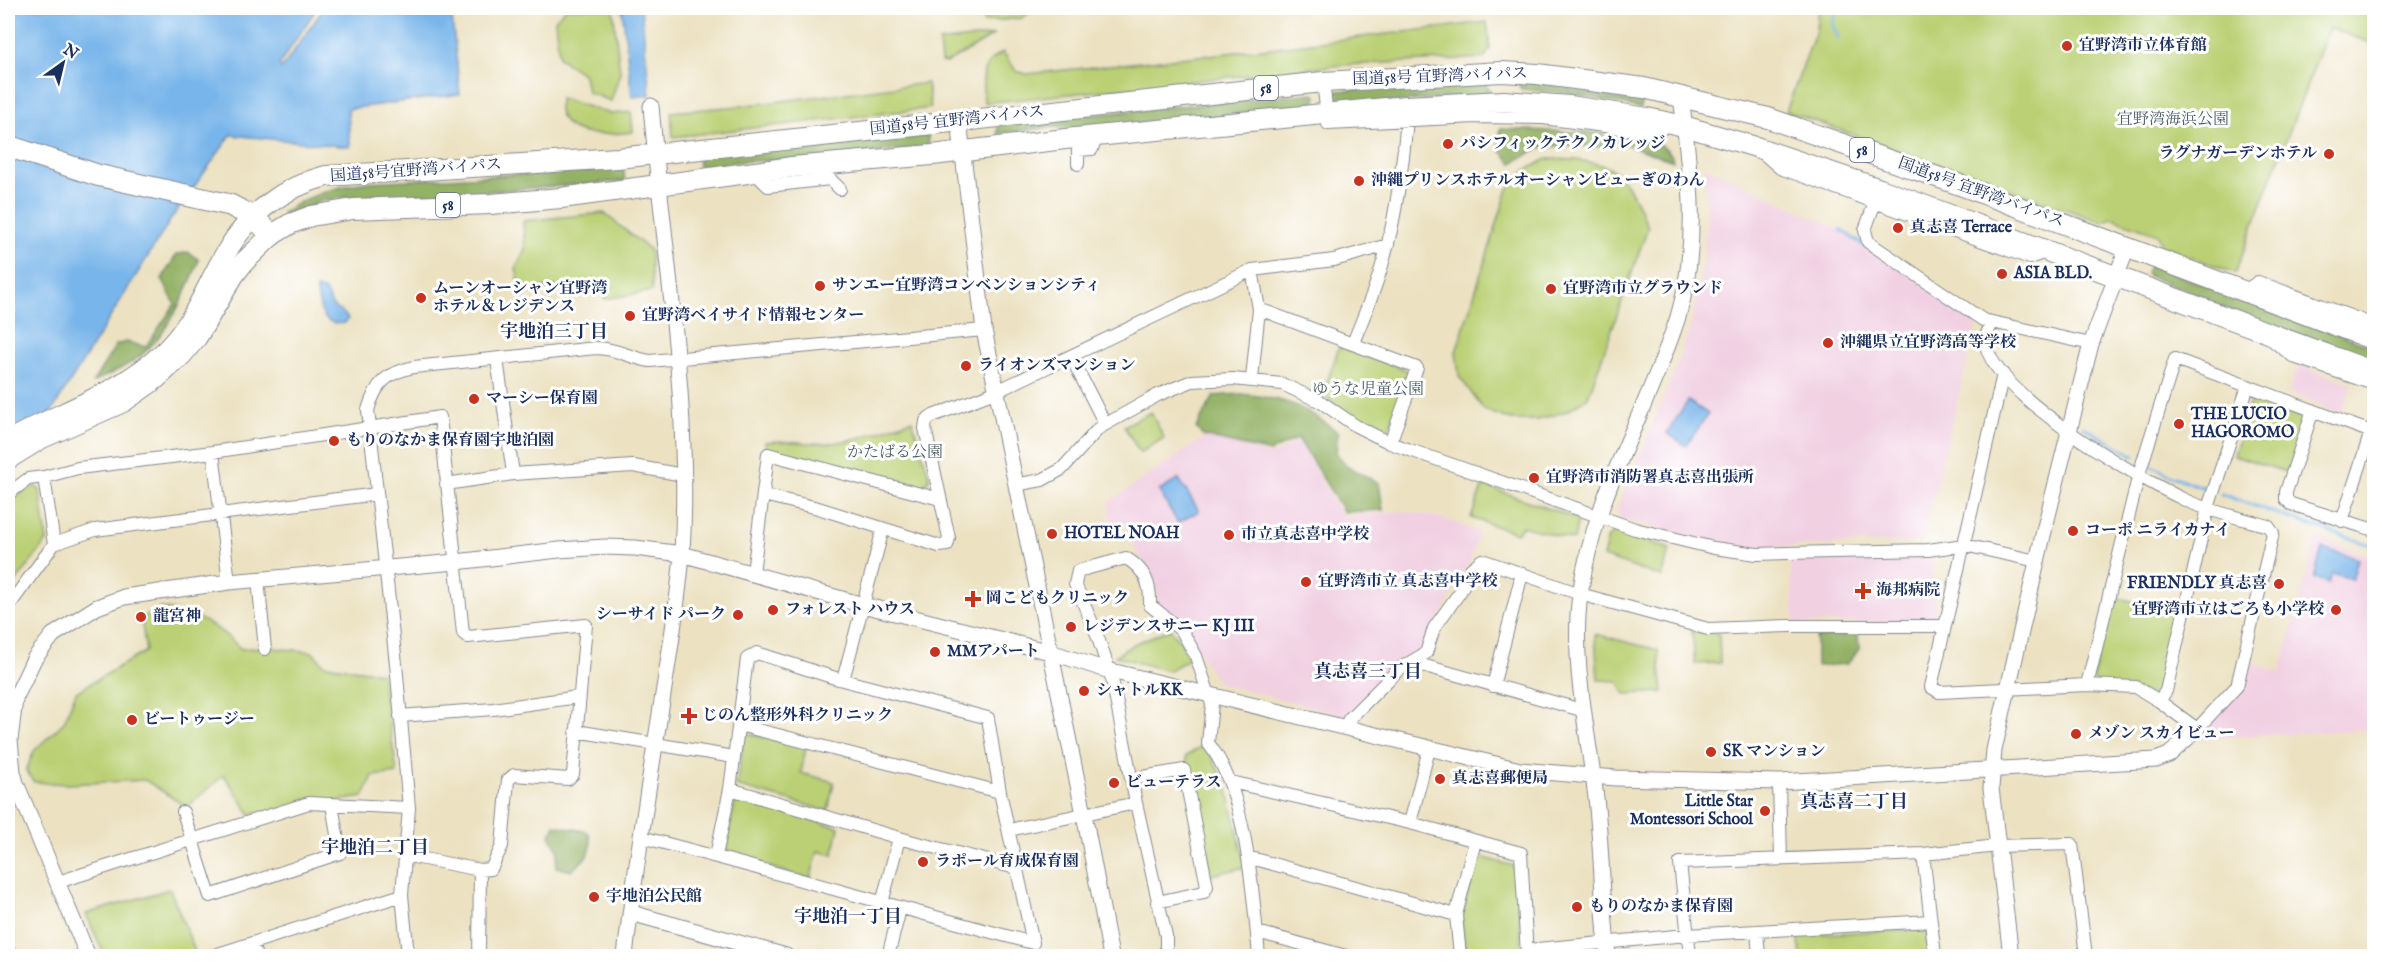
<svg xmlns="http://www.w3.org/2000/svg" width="2382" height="964" viewBox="0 0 2382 964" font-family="'IM FELL English','Noto Serif JP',serif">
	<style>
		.built { fill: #f1d0e2 }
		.green { fill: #bbd074; stroke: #6b8069; stroke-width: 1.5 }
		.forest { fill: #94b266; stroke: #587062; stroke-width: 1.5 }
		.water { fill: #78b5ea; stroke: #4a72a4; stroke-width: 1.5 }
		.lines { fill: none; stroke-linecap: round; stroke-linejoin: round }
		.stream { stroke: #78b5ea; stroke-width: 3 }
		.minor-casing { stroke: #848890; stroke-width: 14 }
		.tertiary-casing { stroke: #848890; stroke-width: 17 }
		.trunk-casing { stroke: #848890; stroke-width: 22 }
		.motorway-casing { stroke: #848890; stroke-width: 23 }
		.minor { stroke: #fff; stroke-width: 12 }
		.tertiary { stroke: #fff; stroke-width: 15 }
		.trunk { stroke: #fff; stroke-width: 20 }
		.motorway { stroke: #fff; stroke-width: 21 }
		.poi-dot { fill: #c8321e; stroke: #fff; stroke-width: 2 }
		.labels { text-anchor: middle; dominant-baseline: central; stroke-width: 6; stroke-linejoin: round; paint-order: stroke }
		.shield { fill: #fff; stroke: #5f6d8e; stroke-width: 1.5 }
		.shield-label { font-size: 15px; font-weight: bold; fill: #1b2f5e }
		.poi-label { font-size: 16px; font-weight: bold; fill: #1b2f5e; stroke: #fff; text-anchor: start }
		.street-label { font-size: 16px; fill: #1b2f5e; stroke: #fff }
		.park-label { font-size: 16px; fill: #4b5f65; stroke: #fff }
		.neighbourhood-label { font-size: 18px; font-weight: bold; fill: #1b2f5e; stroke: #fff }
	</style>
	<rect width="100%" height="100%" fill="#fff"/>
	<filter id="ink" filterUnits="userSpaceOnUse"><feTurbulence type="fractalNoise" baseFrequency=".0167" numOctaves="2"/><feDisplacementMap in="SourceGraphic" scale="12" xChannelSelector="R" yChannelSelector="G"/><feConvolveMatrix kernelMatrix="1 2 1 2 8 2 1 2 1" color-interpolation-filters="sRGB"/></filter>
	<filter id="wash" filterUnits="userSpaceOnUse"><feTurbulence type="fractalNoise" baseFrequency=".008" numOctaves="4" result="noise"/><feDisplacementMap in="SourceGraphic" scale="24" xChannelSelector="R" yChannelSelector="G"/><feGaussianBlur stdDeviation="1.35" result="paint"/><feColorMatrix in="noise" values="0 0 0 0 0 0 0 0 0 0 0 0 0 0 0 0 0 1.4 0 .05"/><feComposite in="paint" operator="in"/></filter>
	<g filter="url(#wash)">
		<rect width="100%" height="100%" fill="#ece2c2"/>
		<path class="built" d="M1705 166 1838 229 1978 319 1922 541 1758 548 1714 541 1621 519 1616 510 1677 366 1692 320 1704 258 1707 211Z
			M2299 365 2352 384 2341 414 2288 392Z
			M1205 437 1272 455 1298 441 1343 517 1403 511 1441 518 1479 532 1470 560 1423 650 1346 716 1218 683 1185 630 1158 606V594L1149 569 1135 548 1126 526 1110 519 1109 502Z
			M2317 537 2374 558V729L2191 739 2243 690 2252 662 2280 673Z
			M1933 555 1935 620 1794 624 1790 561Z"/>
		<path class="green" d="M566 8H613L620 73 611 101 587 92 584 75 559 58 555 20Z
			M982 8H1036L1022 18 984 22Z
			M1818 8H2374V44L2329 28 2235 273 2161 246 2158 234 2112 218 2102 222 1786 111 1816 31Z
			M1487 22 1490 49 1484 58 1343 65 984 103C983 77 978 66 1003 52L1016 71 1027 74 1237 52Z
			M994 35 947 63 941 62 939 42Z
			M927 83 931 108 673 137 671 112 740 106Z
			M560 98 611 114 631 112 633 132C609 134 566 142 559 110 558 104 561 104 560 98Z
			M1547 159C1569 159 1593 160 1613 170 1627 178 1642 212 1648 227L1588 397 1567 411 1538 420H1511L1484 410 1459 376 1456 352 1508 189 1526 170Z
			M604 213 650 250 652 291 605 299 597 283 521 290 516 269 525 249 523 221Z
			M1339 347 1410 371 1387 434 1353 417 1323 394Z
			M2252 395 2298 412 2305 421 2289 473 2234 455Z
			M1151 412 1164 438 1140 453 1124 426Z
			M912 420 930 478 923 488 766 449 765 442C787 439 809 445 831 443 858 441 887 428 912 420Z
			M1483 485 1578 519 1574 540 1522 526 1517 533 1471 518Z
			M35 486 40 490 47 541 8 592V507L13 497Z
			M1617 531 1670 549 1662 577 1603 557 1608 537Z
			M2112 597 2180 611 2161 693 2153 695 2098 685 2093 678Z
			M161 608C198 616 214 622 241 649L264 647 312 652 325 665 381 673 397 773 373 776 363 797 251 815 224 775 187 807 145 780 67 784 34 782 26 771 34 751 64 722 76 692 146 651 141 619Z
			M1170 629 1180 641 1189 659 1168 671 1115 656 1134 644Z
			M1692 630 1719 634 1720 663 1695 664Z
			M1595 634 1658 650 1663 692 1625 694 1618 681 1598 680Z
			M745 733 806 747 801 773 834 782 828 811 736 786Z
			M1205 744 1227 787 1246 867 1210 875 1186 756Z
			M735 801 839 827 833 855 818 851 810 879 725 854Z
			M1478 856 1514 866 1523 956H1466L1461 918Z
			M170 889 196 954 187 956H105L86 914Z
			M1926 929 1929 956H1801L1798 935Z"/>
		<path class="forest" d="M1524 80C1563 87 1602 97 1642 102L1641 108 1567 93 1521 89 1518 84Z
			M1434 83 1485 84 1490 90 1489 95 1335 106 1332 101 1333 95 1338 91Z
			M1313 93 1316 96V102L1310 106 1096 129 1051 127 998 134V124Z
			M1500 129 1603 133 1605 143 1599 147 1568 145 1539 148 1512 163 1499 149Z
			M928 135 929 147 795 160 747 161 699 166 698 155 840 139 879 140Z
			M1616 135C1634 139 1670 139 1673 161L1616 141Z
			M623 167 625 181 480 192 347 197 324 200 284 216 282 213C309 195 337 186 369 182L585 171Z
			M188 252 199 260C188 289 171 327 148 349 133 364 112 373 93 382L116 345 126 342 146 347 175 304 162 279 176 255Z
			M2150 265 2374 347V364L2238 314 2197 294 2148 276 2146 272Z
			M1241 394C1288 399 1300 404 1338 432L1336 453 1348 467 1379 483 1383 510 1344 512 1298 438 1270 452 1203 436 1196 428 1214 396Z
			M1858 635 1859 649 1847 664 1816 666V637Z
			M555 825 588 832C596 852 586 858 571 871L556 867 558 850 550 835Z"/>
		<path class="water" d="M8 8H317L279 65 282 68 324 8H451L460 94 348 109 350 147 231 135 171 219 8 482Z
			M622 8H641L650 95 632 97Z
			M316 289 324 290 334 308 341 311 348 318 345 323C321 327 320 309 316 289Z
			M1688 401 1708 414 1686 446 1667 433Z
			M1179 479 1199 511 1178 523 1159 491Z
			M2322 548 2358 559 2352 579 2332 573 2329 583 2314 578Z"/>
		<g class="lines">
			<path class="stream" d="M1835 8 1833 25 1838 38
				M1841 230 1866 247
				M2083 427 2135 456
				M2151 465 2170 475 2204 488
				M2221 494 2312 526 2374 546"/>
		</g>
	</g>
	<g filter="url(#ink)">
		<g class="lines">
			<defs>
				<path id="minor" d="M1323 82 1328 124 1476 117 1543 118 1658 133 1667 122
					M1764 154 1780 168 2030 258 2048 251
					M1078 164V150L1092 149 1097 136
					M754 172 768 186 830 179 840 189
					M1875 202 1865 230 1868 242 1983 320 2091 344
					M2243 292 2258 282 2374 325
					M1259 309 1417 368 1390 443
					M1992 324C1988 330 1984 337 1986 345 1996 396 2138 478 2185 500 2211 512 2241 518 2268 526L2273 533 2237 686 2197 729 2159 701 2136 687 2087 685 1939 692 1931 687 2003 374
					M2272 340 2294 357 2374 384
					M1353 343C1366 311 1380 278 1388 243 1398 203 1403 161 1407 120
					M1071 357 1105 424
					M497 359 513 474
					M1252 379 1259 309 1252 270
					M2313 410 2286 492V499L2291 504 2374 530
					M213 452 229 582
					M44 477 54 544
					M446 484 513 474 633 466 683 475
					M1015 485 1042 480 1062 469 1099 428 1158 395 1192 381 1233 379 1282 384 1321 402 1356 426 1390 443 1635 529 1714 548 1757 554 1787 553 1928 550 1964 545 2037 561
					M8 494 28 479 44 477 78 468 213 452 440 417 463 633 468 637 586 625 573 774 568 779 514 775 508 780 502 846 491 869 480 870 404 855
					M763 495 818 508 939 546 947 545 949 538 925 428 926 421 930 417 995 392 1252 270 1334 260 1388 245
					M2342 521 2371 432
					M753 573 768 454 940 499
					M258 579 265 649
					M8 607 54 544 95 530 377 494
					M1411 662 1585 711
					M843 680 883 529
					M2087 685 2139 474 2175 359 2374 433
					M1493 686 1522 574
					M2159 701 2166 691 2208 508 2248 386
					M400 716 493 709 578 697
					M739 725 1000 792
					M1345 727 1349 719 1399 669 1426 653 1434 628 1460 592 1471 569 1482 560 1580 594 1708 629 1789 626H1945
					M576 731 734 757
					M1131 779 1184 770 1207 886 1204 892 1157 902
					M1231 782 1410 823 1521 853 1527 956
					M1779 782 1781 859
					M730 789 910 841 1016 868
					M183 812 210 896 340 853 332 804
					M1410 823 1429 749
					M1009 830 1136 803
					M641 837C772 871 902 909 1033 943L1000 792 988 718 835 678 757 653 747 659 730 789 716 856
					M1923 854 1935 956
					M1248 857 1456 915
					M58 882 309 803 409 808
					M882 903 899 838
					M1757 931 1759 956
					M1257 932 1346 956
					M252 944 256 956
					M8 949 10 956
					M1527 950 1687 935 1931 921
					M212 956 402 895
					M408 956 402 895 409 808 396 664 368 410C376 383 386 373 414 367L596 348C616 348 630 358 650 361L984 330
					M479 956 480 870
					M888 956 900 909
					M1166 956V936L1136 803 1112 679 1096 632 1075 584 1078 571 1126 558C1144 569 1151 583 1150 605L1182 631 1196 656 1212 704 1208 743C1247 791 1253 895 1259 956
					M1460 956 1456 915 1475 841
					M1690 956 1680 863 1923 854 1998 846 2072 844 2086 956"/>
				<path id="tertiary" d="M959 121 984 330 1084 814 1111 956
					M631 913 786 956
					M88 956 16 783 13 772 10 740 15 699 34 659 53 635 97 607 124 597 229 582 456 562 559 550 605 547 635 548 682 554 863 605 1050 652 1107 670 1520 770 1616 778 1779 782 2156 760 2169 755 2197 729
					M625 956C634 876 647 795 660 714 668 661 678 607 682 553 691 404 664 255 651 106
					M1608 956C1602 904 1602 851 1596 798 1588 732 1571 661 1580 595 1593 496 1648 410 1678 317 1700 244 1690 170 1681 96
					M2011 956 1991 788 1994 750 2044 531 2091 344 2127 248"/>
				<path id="trunk" d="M8 441C59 412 117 395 162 354 196 322 204 289 227 251 249 213 284 187 326 176L618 158 1323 82 1502 72 1537 74 1644 88 1768 118 1960 185 2374 340
					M8 459 42 438 123 402 156 379 181 356 197 337 234 275 244 262 272 235 290 224 311 216 353 209 491 204 561 198 792 167 932 155 1065 139 1406 106 1504 101 1570 106 1647 118 1684 126 1756 147 1880 189 2374 372"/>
				<path id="motorway" d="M8 146 97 175 230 205 253 217 272 235"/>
			</defs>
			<use href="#minor" class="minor-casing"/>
			<use href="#tertiary" class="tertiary-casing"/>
			<use href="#trunk" class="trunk-casing"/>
			<use href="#motorway" class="motorway-casing"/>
			<use href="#minor" class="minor"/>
			<use href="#tertiary" class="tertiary"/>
			<use href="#trunk" class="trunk"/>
			<use href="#motorway" class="motorway"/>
		</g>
	</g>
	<g class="poi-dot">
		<circle cx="2067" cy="46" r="6"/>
		<circle cx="1448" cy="144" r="6"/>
		<circle cx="2329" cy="154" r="6"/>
		<circle cx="1359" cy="181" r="6"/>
		<circle cx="1898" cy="228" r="6"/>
		<circle cx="2002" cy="274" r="6"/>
		<circle cx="820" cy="286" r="6"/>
		<circle cx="1551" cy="289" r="6"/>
		<circle cx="421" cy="298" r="6"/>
		<circle cx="630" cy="316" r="6"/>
		<circle cx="1828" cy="343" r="6"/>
		<circle cx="966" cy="366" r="6"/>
		<circle cx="474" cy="399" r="6"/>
		<circle cx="2179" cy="424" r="6"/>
		<circle cx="334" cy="441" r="6"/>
		<circle cx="1534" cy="478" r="6"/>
		<circle cx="2073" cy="531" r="6"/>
		<circle cx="1052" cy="534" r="6"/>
		<circle cx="1229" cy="535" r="6"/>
		<circle cx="1306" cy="582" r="6"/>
		<circle cx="2279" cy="584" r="6"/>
		<path d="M1860 582h6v6h6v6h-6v6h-6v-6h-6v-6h6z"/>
		<path d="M970 590h6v6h6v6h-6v6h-6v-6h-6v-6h6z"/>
		<circle cx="773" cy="610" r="6"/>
		<circle cx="2336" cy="610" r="6"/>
		<circle cx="738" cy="615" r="6"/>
		<circle cx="141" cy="617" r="6"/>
		<circle cx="1071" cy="627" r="6"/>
		<circle cx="935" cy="652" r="6"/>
		<circle cx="1084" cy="691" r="6"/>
		<path d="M686 707h6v6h6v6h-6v6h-6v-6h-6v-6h6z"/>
		<circle cx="132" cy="720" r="6"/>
		<circle cx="2076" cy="734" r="6"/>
		<circle cx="1711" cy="752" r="6"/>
		<circle cx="1440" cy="779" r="6"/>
		<circle cx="1114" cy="783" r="6"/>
		<circle cx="1765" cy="811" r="6"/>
		<circle cx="923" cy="862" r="6"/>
		<circle cx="594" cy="897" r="6"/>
		<circle cx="1577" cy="907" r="6"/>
	</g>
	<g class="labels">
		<g class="shield">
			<rect x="1254" y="76" width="24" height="24" rx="4.5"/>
			<rect x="1850" y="138" width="24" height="24" rx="4.5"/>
			<rect x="436" y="193" width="24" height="24" rx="4.5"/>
		</g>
		<g class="shield-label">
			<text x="1266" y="88">58</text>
			<text x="1862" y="150">58</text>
			<text x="448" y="205">58</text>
		</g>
		<g class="poi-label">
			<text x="2079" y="46">宜野湾市立体育館</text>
			<text x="1460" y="144">パシフィックテクノカレッジ</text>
			<text x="2317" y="154" text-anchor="end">ラグナガーデンホテル</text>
			<text x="1371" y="181">沖縄プリンスホテルオーシャンビューぎのわん</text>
			<text x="1910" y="228">真志喜 Terrace</text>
			<text x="2014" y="274">ASIA BLD.</text>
			<text x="832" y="286">サンエー宜野湾コンベンションシティ</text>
			<text x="433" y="289">ムーンオーシャン宜野湾<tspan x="433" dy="18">ホテル＆レジデンス</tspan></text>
			<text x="1563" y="289">宜野湾市立グラウンド</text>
			<text x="642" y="316">宜野湾ベイサイド情報センター</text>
			<text x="1840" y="343">沖縄県立宜野湾高等学校</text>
			<text x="978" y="366">ライオンズマンション</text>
			<text x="486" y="399">マーシー保育園</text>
			<text x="2191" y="415">THE LUCIO<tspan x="2191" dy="18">HAGOROMO</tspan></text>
			<text x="346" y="441">もりのなかま保育園宇地泊園</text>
			<text x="1546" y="478">宜野湾市消防署真志喜出張所</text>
			<text x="2085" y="531">コーポ ニライカナイ</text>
			<text x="1064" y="534">HOTEL NOAH</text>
			<text x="1241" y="535">市立真志喜中学校</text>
			<text x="1318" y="582">宜野湾市立 真志喜中学校</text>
			<text x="2267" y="584" text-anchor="end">FRIENDLY 真志喜</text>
			<text x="1876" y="591">海邦病院</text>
			<text x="986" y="599">岡こどもクリニック</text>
			<text x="785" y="610">フォレスト ハウス</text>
			<text x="2324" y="610" text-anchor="end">宜野湾市立はごろも小学校</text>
			<text x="726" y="615" text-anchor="end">シーサイド パーク</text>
			<text x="153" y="617">龍宮神</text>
			<text x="1083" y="627">レジデンスサニー KJ III</text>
			<text x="947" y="652">MMアパート</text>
			<text x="1096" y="691">シャトルKK</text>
			<text x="702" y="716">じのん整形外科クリニック</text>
			<text x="144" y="720">ビートゥージー</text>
			<text x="2088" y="734">メゾン スカイビュー</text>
			<text x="1723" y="752">SK マンション</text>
			<text x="1452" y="779">真志喜郵便局</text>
			<text x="1126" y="783">ビューテラス</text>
			<text x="1753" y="802" text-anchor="end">Little Star<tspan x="1753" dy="18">Montessori School</tspan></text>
			<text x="935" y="862">ラポール育成保育園</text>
			<text x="606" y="897">宇地泊公民館</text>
			<text x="1589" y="907">もりのなかま保育園</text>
		</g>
		<g class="street-label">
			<text transform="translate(1440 77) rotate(-2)">国道58号 宜野湾バイパス</text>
			<text transform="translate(957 121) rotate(-6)">国道58号 宜野湾バイパス</text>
			<text transform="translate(416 171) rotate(-4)">国道58号宜野湾バイパス</text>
			<text transform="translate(1981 193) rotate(20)">国道58号 宜野湾バイパス</text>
		</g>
		<g class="park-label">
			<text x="2173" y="120">宜野湾海浜公園</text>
			<text x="1368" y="390">ゆうな児童公園</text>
			<text x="895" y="453">かたばる公園</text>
		</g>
		<g class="neighbourhood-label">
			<text x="554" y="332">宇地泊三丁目</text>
			<text x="1368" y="672">真志喜三丁目</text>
			<text x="1854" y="802">真志喜二丁目</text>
			<text x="375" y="848">宇地泊二丁目</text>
			<text x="848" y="917">宇地泊一丁目</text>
		</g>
	</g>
	<rect width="2382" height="964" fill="none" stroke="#fff" stroke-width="30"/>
	<g transform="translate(63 63) rotate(34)" stroke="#ffffff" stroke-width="4.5" paint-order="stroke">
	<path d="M0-4.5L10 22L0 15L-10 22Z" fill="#1b2f5e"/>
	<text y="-9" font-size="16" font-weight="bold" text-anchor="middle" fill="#1b2f5e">N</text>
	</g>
</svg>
